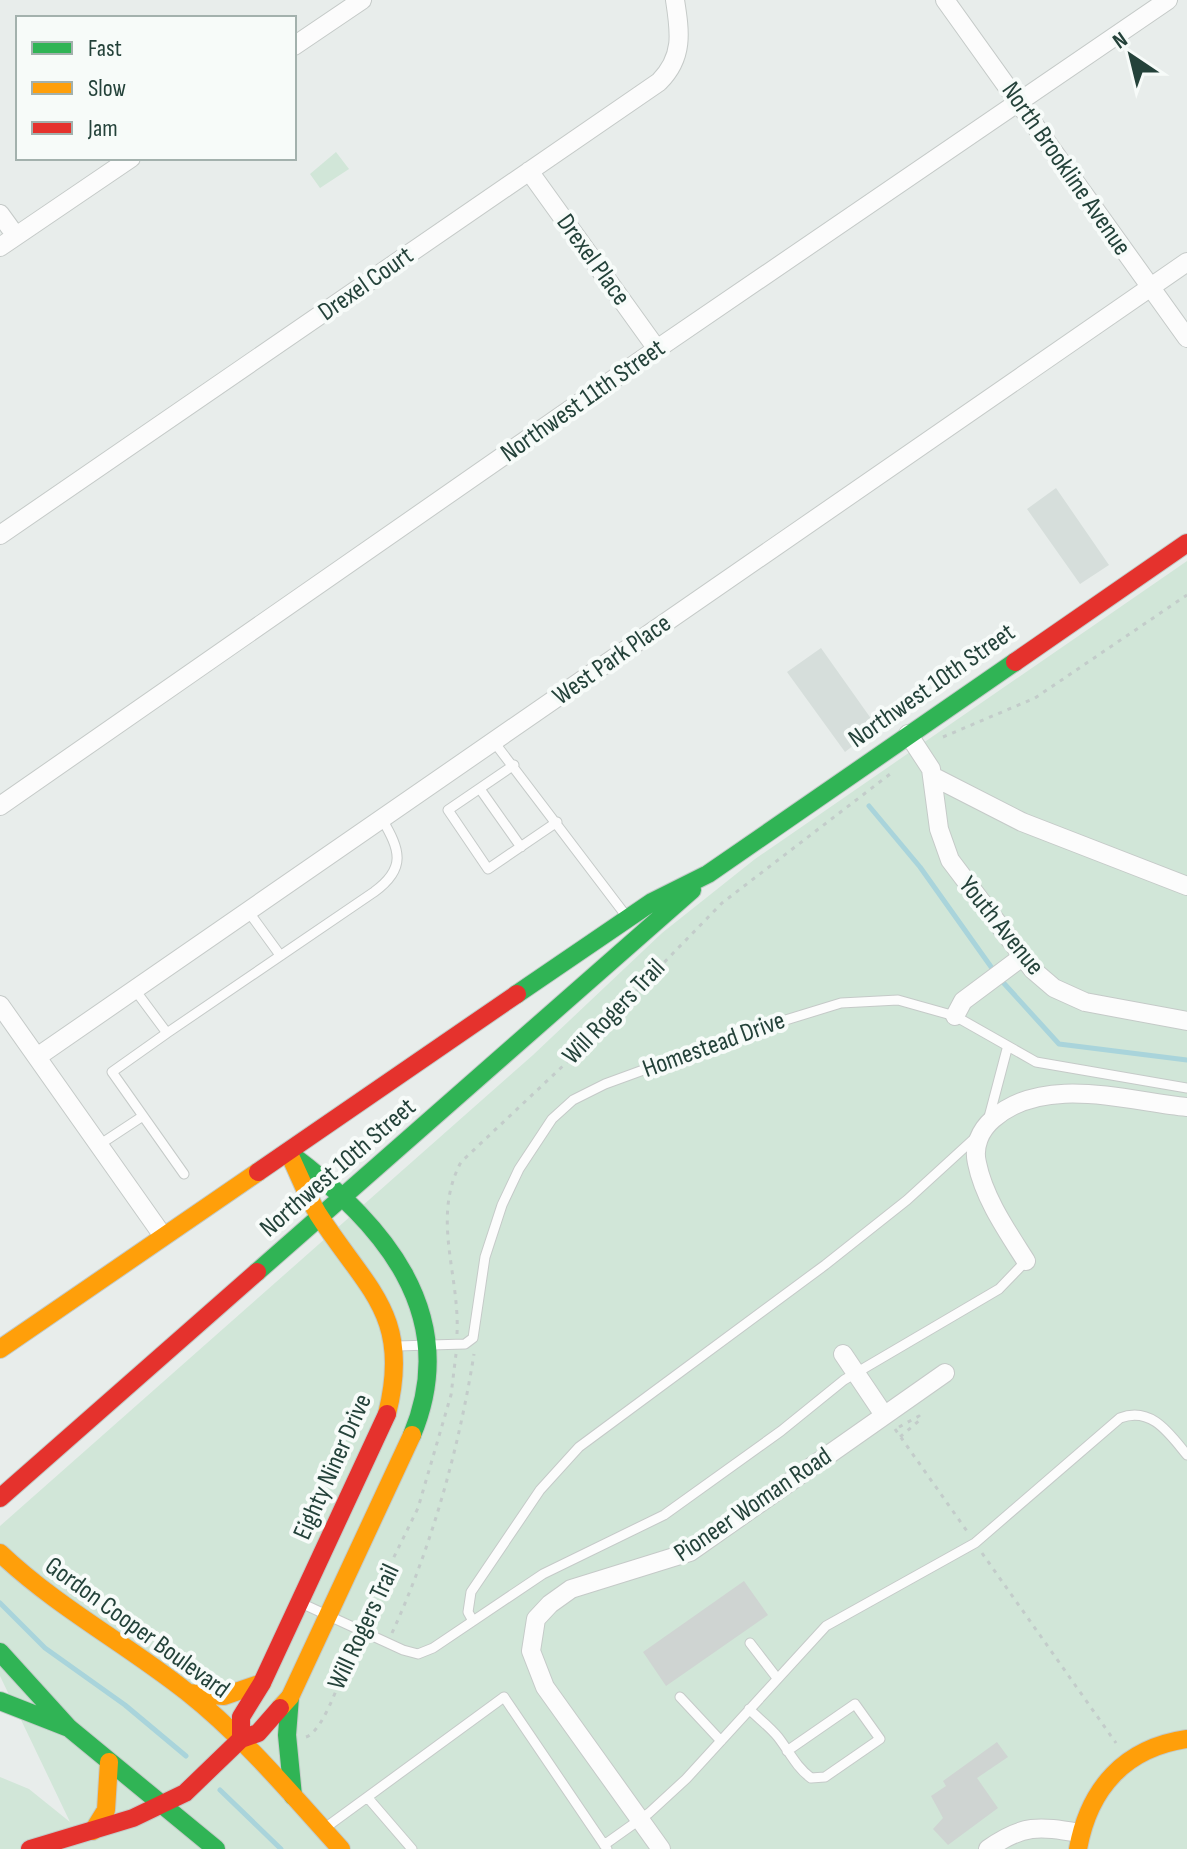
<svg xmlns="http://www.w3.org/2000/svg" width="1187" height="1849" viewBox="0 0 1187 1849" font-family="'Sofia Sans Condensed',sans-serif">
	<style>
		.built { fill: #d6dedb }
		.park { fill: #d1e6d8 }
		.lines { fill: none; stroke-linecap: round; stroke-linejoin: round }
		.stream { stroke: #a9d4db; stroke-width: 5 }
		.building { fill: #cfd4d2 }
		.lane-casing { stroke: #c5cac8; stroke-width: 11 }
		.street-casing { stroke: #c5cac8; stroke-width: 20 }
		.fast-casing { stroke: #c3cbc8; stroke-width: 20 }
		.slow-casing { stroke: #c3cbc8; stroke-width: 20 }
		.jam-casing { stroke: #c3cbc8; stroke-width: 20 }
		.path { stroke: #c3ccca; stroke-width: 3; stroke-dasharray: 4 6; stroke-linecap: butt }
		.lane { stroke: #fcfcfc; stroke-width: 9 }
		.street { stroke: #fcfcfc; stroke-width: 18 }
		.fast { stroke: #30b455; stroke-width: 18 }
		.slow { stroke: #ff9f0a; stroke-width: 18 }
		.jam { stroke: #e5322d; stroke-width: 18 }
		.labels { text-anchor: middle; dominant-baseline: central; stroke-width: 8; stroke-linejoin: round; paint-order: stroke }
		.street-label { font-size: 26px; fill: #24423a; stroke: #f7fbf9 }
	</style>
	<rect width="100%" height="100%" fill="#e8edeb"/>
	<path class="built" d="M1056 488 1109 565 1080 584 1027 509Z
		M821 648 877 727 845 752 787 672Z"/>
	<path class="park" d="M336 152 349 169 320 188 310 174Z
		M1187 561V1849H0V1777L29 1789 70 1822 0 1676V1526L533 1055 662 933 755 859Z"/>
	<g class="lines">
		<path class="stream" d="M869 806 920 867 994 971
			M1000 979 1059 1044 1187 1060
			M0 1603 45 1648 125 1705 186 1756
			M220 1790 281 1849"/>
	</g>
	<path class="building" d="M744 1581 768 1615 666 1686 643 1652Z
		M997 1742 1008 1757 977 1778 998 1808 948 1845 933 1829 943 1818 931 1796 946 1786 943 1781Z"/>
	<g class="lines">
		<defs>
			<path id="lane" d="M494 742 627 917
				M514 765 448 810 488 869 557 822
				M480 789 521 847
				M248 911 280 955
				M135 990 167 1033 374 892C407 868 400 850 382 819
				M167 1033 112 1072 184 1174
				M988 1121 1007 1049
				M99 1145 143 1116
				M397 1346 465 1344 473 1338 485 1257 502 1205 519 1169 552 1119 573 1100 605 1084 753 1030 841 1003 898 1000 955 1016 1036 1062 1187 1088
				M303 1604 403 1650 418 1654 433 1648 543 1574 664 1515 781 1431 844 1380 999 1289 1026 1261
				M473 1621 468 1612 471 1592 540 1490 579 1447 825 1265 907 1200 976 1137
				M750 1643 777 1678
				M680 1697 721 1741
				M749 1709C758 1718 770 1727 778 1737 789 1751 796 1767 811 1778L825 1777 880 1739 855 1704 787 1751
				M368 1798 412 1849
				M325 1828 504 1697 607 1849
				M604 1845 649 1813 686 1779 826 1626 975 1543 1120 1418C1151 1406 1169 1433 1187 1455"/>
			<path id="street" d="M945 0 1187 338
				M294 46 362 0
				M529 171 657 349
				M0 214 16 236
				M0 247 131 158
				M0 535 659 82C684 57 680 32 675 0
				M908 734 931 769 939 829 950 860 1033 970 1054 988 1085 1002 1187 1021
				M934 777 1022 822 1187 886
				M0 806 657 349 1168 0
				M0 1005 163 1236
				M955 1016 963 1001 1022 957
				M37 1057 1187 262
				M1026 1261C1007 1231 984 1198 977 1163 973 1147 980 1130 993 1119 1044 1074 1126 1101 1187 1107
				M843 1354 884 1415
				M661 1849 545 1687 531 1651 536 1619 550 1604 571 1589 690 1552 945 1373
				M988 1849C1023 1824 1039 1826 1079 1833"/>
			<path id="fast" d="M517 994 652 902 708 874 1015 662
				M288 1152C381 1221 463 1313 412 1435
				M257 1272 692 890
				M0 1652 69 1728 216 1849
				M290 1697 287 1735 293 1796
				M0 1701 69 1728"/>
			<path id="slow" d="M291 1158C300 1177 307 1196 318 1214 367 1290 412 1315 387 1414
				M0 1349 258 1172
				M0 1553C57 1607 125 1643 187 1692 244 1737 292 1795 341 1849
				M188 1693 224 1696 262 1683
				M280 1708 290 1697 412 1435
				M93 1831 106 1810 109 1762
				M1078 1849C1089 1788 1125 1748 1187 1739"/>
			<path id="jam" d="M1015 662 1187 543
				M258 1172 517 994
				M0 1498 257 1272
				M241 1739V1717L262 1683 387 1414
				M30 1849 133 1818 185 1793 241 1739 258 1733 280 1708"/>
		</defs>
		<use href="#lane" class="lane-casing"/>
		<use href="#street" class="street-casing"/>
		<use href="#fast" class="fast-casing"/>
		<use href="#slow" class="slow-casing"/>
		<use href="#jam" class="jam-casing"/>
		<path class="path" d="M943 737 1035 698 1187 595
			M457 1334C460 1275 431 1218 461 1162L566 1063 722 903 894 771
			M899 1427 919 1416 921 1419 900 1437
			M895 1429 969 1534
			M982 1553 1116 1743
			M363 1620 418 1508 451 1395 456 1354
			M392 1633C432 1546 459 1448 474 1354
			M306 1737C326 1730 346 1662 354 1642"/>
		<use href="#lane" class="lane"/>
		<use href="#street" class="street"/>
		<use href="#fast" class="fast"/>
		<use href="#slow" class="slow"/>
		<use href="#jam" class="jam"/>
	</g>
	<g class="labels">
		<g class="street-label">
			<text transform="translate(1066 169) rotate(55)">North Brookline Avenue</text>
			<text transform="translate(593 260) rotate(54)">Drexel Place</text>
			<text transform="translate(366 284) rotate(-35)">Drexel Court</text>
			<text transform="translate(583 401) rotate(-35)">Northwest 11th Street</text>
			<text transform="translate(612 660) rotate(-35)">West Park Place</text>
			<text transform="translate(932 686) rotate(-35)">Northwest 10th Street</text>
			<text transform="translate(1001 926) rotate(51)">Youth Avenue</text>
			<text transform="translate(614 1012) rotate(-46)">Will Rogers Trail</text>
			<text transform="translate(714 1045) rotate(-20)">Homestead Drive</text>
			<text transform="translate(338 1168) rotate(-41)">Northwest 10th Street</text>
			<text transform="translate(333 1467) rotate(-66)">Eighty Niner Drive</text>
			<text transform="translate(753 1505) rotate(-34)">Pioneer Woman Road</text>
			<text transform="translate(364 1627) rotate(-65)">Will Rogers Trail</text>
			<text transform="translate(137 1628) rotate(36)">Gordon Cooper Boulevard</text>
		</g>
	</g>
	<rect x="16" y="16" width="280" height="144" fill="#f7fbf9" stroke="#a3b1ad" stroke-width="2"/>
	<rect x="32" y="42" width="40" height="12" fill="#30b455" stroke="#a3b1ad" stroke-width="2"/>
	<text x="88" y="56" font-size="24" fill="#24423a">Fast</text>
	<rect x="32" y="82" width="40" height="12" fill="#ff9f0a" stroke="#a3b1ad" stroke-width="2"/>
	<text x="88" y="96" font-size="24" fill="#24423a">Slow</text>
	<rect x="32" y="122" width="40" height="12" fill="#e5322d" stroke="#a3b1ad" stroke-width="2"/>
	<text x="88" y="136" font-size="24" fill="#24423a">Jam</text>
	<g transform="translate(1131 56) rotate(325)" stroke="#f7fbf9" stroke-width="6" paint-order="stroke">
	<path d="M0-6L14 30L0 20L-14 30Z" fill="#24423a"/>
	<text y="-12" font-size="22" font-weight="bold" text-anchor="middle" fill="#24423a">N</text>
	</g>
</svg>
